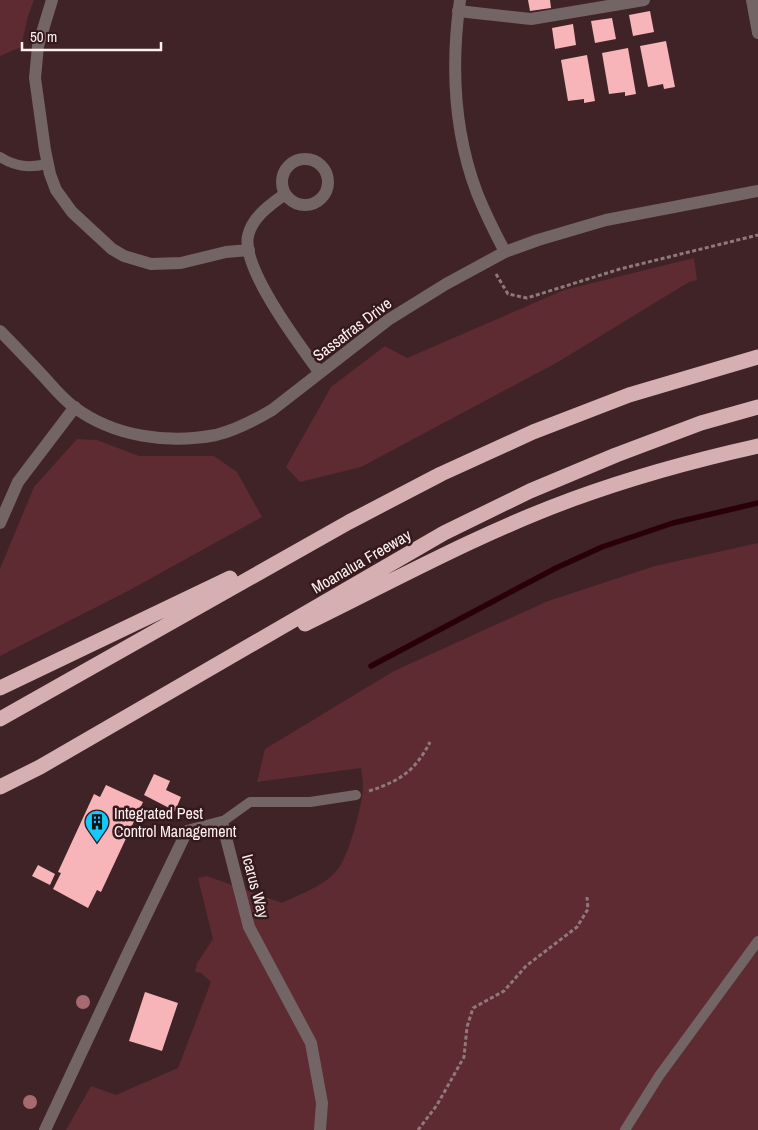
<svg xmlns="http://www.w3.org/2000/svg" width="758" height="1130" viewBox="0 0 758 1130" font-family="'Archivo Narrow',sans-serif">
	<style>
		.green { fill: #5d2b31 }
		.lines { fill: none; stroke-linecap: round; stroke-linejoin: round }
		.stream { stroke: #2a0007; stroke-width: 5.5 }
		.building { fill: #f7b4b9 }
		.path { stroke: #90797b; stroke-width: 3; stroke-dasharray: 4 2.5; stroke-linecap: butt }
		.service { stroke: #736465; stroke-width: 10 }
		.minor { stroke: #736465; stroke-width: 12 }
		.motorway { stroke: #d6afb2; stroke-width: 15 }
		.tree { fill: #a66a70 }
		.labels { text-anchor: middle; dominant-baseline: central; stroke-width: 5; stroke-linejoin: round; paint-order: stroke }
		.street-label { font-size: 16px; fill: #fdf0f1; stroke: #35191c }
		.poi-label { font-size: 16px; fill: #fdf0f1; stroke: #35191c; text-anchor: start }
	</style>
	<rect width="100%" height="100%" fill="#402326"/>
	<path class="green" d="M0 0H34L28 16 21 47 0 56Z
		M694 258 697 280 689 282 558 362 361 467 300 482 286 467 331 387 385 346 407 358 564 290Z
		M77 439 97 440 139 456H214L237 472 262 517 128 591 0 656V569L34 487Z
		M758 543V1130H66L91 1086 116 1095 178 1068 211 982 201 973 195 972 197 963 213 939 198 878 207 876 282 903C300 894 325 886 338 869 349 855 362 806 363 788 363 781 362 775 361 768L257 782 265 749 394 671 548 601 655 566Z"/>
	<g class="lines">
		<path class="stream" d="M371 666 556 568 602 547 673 523 758 503"/>
	</g>
	<path class="building" d="M528 0H550L551 8 530 11Z
		M650 11 654 32 633 36 629 15Z
		M612 18 616 39 595 43 591 21Z
		M573 24 576 45 555 49 552 28Z
		M666 41 675 87 664 89 663 84 648 87 640 46Z
		M628 48 636 94 625 96V92L609 94 602 53Z
		M587 55 595 101 584 103V99L568 101 561 60Z
		M154 774 170 781 166 790 181 797 175 811 144 795Z
		M106 785 143 802 101 892 97 890 88 908 53 889 61 873 58 872 94 794 100 797Z
		M38 865 55 874 50 885 32 876Z
		M145 992 178 1003 162 1051 129 1041Z"/>
	<g class="lines">
		<path class="path" d="M496 274 508 294 527 298 620 269 758 235
			M369 791C400 781 415 771 430 742
			M418 1130 437 1105 464 1057 467 1027 473 1008 504 991 526 966 577 927 588 909 587 897"/>
		<path class="service" d="M0 157C16 167 29 168 47 164
			M222 822 250 802H310L356 795
			M625 1130 659 1076 758 941"/>
		<path class="minor" d="M52 0 38 46 35 78 45 150 50 174 56 190 72 212 112 249 124 256 151 264 181 263 226 252 249 250
			M460 0C451 64 454 132 477 193 485 213 495 233 505 252
			M752 0 758 33
			M458 11 531 19 644 0
			M282 182a23 23 0 1 1 46 0a23 23 0 1 1-46 0Z
			M285 194C270 205 252 217 248 236 241 268 301 347 320 373
			M0 331C15 346 30 362 45 378 54 388 63 399 74 407 114 437 168 444 216 435 236 430 255 420 272 410L388 320 446 284 505 252 538 240 606 220 758 191
			M0 523 18 482 75 407
			M45 1130 128 953 187 831 222 822 249 927 311 1043 322 1103 320 1130"/>
		<path class="motorway" d="M305 624C393 581 480 533 573 499 633 477 695 460 758 446
			M0 688 230 578
			M0 719 349 522 441 474 533 432 629 395 758 357
			M0 787 40 767 444 533 530 491 616 455 701 423 758 407"/>
	</g>
	<g class="tree">
		<circle cx="83" cy="1002" r="7"/>
		<circle cx="30" cy="1102" r="7"/>
	</g>
	<defs>
		<symbol id="building-pin" viewBox="-11 -11 22 30"><path d="M0 17L-7.5 6A9.5 9.5 0 1 1 7.5 6Z" fill="#12cafb" stroke="#35191c"/><path d="M-4-6H4V6H1V3H-1V6H-4ZM-2.5-4.3h1.7v1.8h-1.7ZM.8-4.3h1.7v1.8H.8ZM-2.5-1h1.7V.8h-1.7ZM.8-1h1.7V.8H.8Z" fill="#111"/></symbol>
	</defs>
	<g fill-rule="evenodd">
		<use href="#building-pin" x="83" y="808" width="28" height="38"/>
	</g>
	<g class="labels">
		<g class="street-label">
			<text transform="translate(352 329) rotate(-37)">Sassafras Drive</text>
			<text transform="translate(361 561) rotate(-30)">Moanalua Freeway</text>
			<text transform="translate(256 886) rotate(75)">Icarus Way</text>
		</g>
		<g class="poi-label">
			<text x="114" y="813">Integrated Pest<tspan x="114" dy="18">Control Management</tspan></text>
		</g>
	</g>
	<path d="M22 42v8h139v-8" fill="none" stroke="#fdf0f1" stroke-width="2.5"/>
	<text x="30" y="42" font-size="15" fill="#fdf0f1" stroke="#35191c" stroke-width="4" paint-order="stroke">50 m</text>
</svg>
